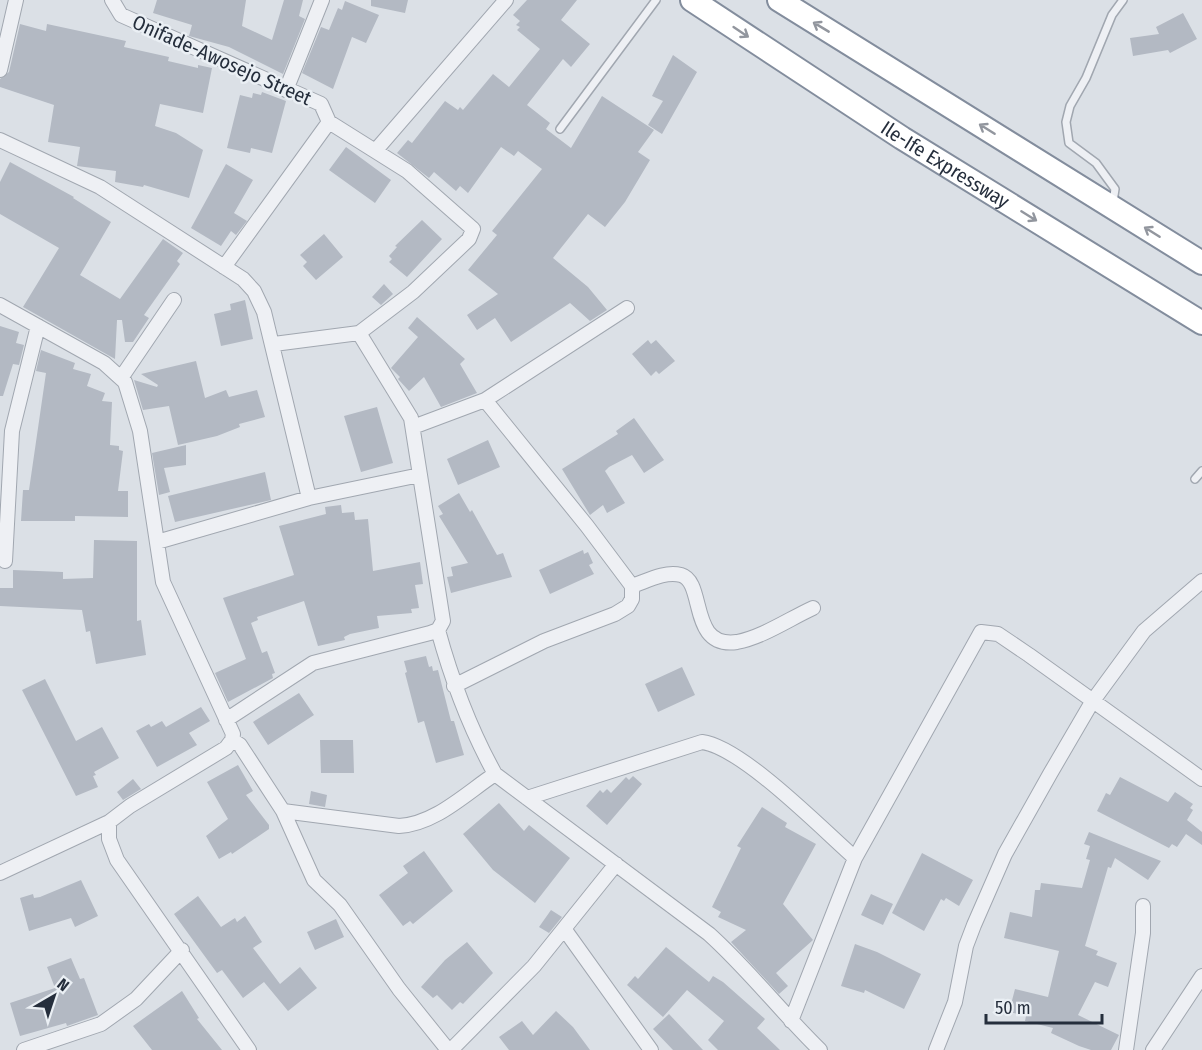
<svg xmlns="http://www.w3.org/2000/svg" width="1202" height="1050" viewBox="0 0 1202 1050" font-family="'Fira Sans Condensed',sans-serif">
	<style>
		.building { fill: #b3b9c3 }
		.lines { fill: none; stroke-linecap: round; stroke-linejoin: round }
		.service-casing { stroke: #a1a7b0; stroke-width: 10 }
		.minor-casing { stroke: #a1a7b0; stroke-width: 16 }
		.trunk-casing { stroke: #838d9d; stroke-width: 26 }
		.service { stroke: #eef0f4; stroke-width: 7 }
		.minor { stroke: #eef0f4; stroke-width: 14 }
		.trunk { stroke: #fff; stroke-width: 22 }
		.oneway { stroke: #92969e }
		.labels { text-anchor: middle; dominant-baseline: central; stroke-width: 5; stroke-linejoin: round; paint-order: stroke }
		.street-label { font-size: 20px; fill: #252e3c; stroke: #eaeff4 }
	</style>
	<rect width="100%" height="100%" fill="#dbe0e6"/>
	<path class="building" d="M157 0H246L242 26 272 40 284 0H303L299 16 305 19 283 74 229 47 189 36 192 25 153 13Z
		M371 0H408L405 13 371 6Z
		M527 0H577L561 20 590 44 571 67 563 59 527 105 550 123 546 129 571 148 602 96 654 130 638 152 650 160 625 202 605 227 588 214 553 258 588 287 607 310 590 321 570 303 511 342 495 318 477 330 467 315 498 294 468 270 497 235 492 231 542 169 518 151 514 156 501 147 468 193 460 186 456 191 434 172 429 178 397 153 408 140 412 143 445 101 458 110 460 107 463 110 493 74 509 87 540 49 517 30 520 27 516 25 520 21 513 15Z
		M345 1 379 15 366 43 352 37 333 89 302 73 321 27 329 30 338 8 342 10Z
		M1183 13 1197 39 1170 53 1168 50 1133 56 1130 38 1159 34 1156 27Z
		M20 24 46 31 47 24 126 41 124 47 169 57 168 61 198 68V65L212 68 203 113 160 104 155 126 176 133 203 150 189 198 144 185 143 187 115 182 116 171 77 166 80 147 48 142 54 105 0 87V79L9 72Z
		M673 55 697 72 662 134 648 125 663 101 652 96Z
		M262 92 286 101 272 153 251 148 250 153 227 148 240 95 252 98 253 93 261 95Z
		M346 147 391 180 375 203 329 170Z
		M10 162 74 197 73 198 111 222 80 275 120 299 163 239 183 253 177 261 180 264 144 315 149 318 133 342H125L122 320H117L115 359 23 307 59 248 0 214V182Z
		M226 164 253 180 234 213 247 221 236 235 231 231 221 246 191 228Z
		M422 220 442 239 407 277 389 262 392 259 389 256 397 247 395 246Z
		M324 234 343 257 316 280 303 266 307 262 300 255Z
		M384 284 393 294 381 305 372 297Z
		M245 300 253 339 221 346 214 314 231 310 230 304Z
		M417 317 465 359 460 364 477 393 441 407 424 377 409 391 398 379 400 377 391 368 418 337 408 328Z
		M0 326 19 332 16 343 24 345 19 365 13 364 3 396H0Z
		M648 340 651 344 656 340 675 361 659 374 656 371 651 376 632 354Z
		M41 350 75 363 73 369 91 374 87 386 105 393 102 401 112 402 110 445 119 446V450L123 451 118 491H128V517L75 516V521H21L23 490H29L46 373 36 371Z
		M196 361 205 398 226 390 229 397 257 390 265 417 239 424 240 427 217 436 178 445 169 406 143 410 134 380 157 387 158 385 141 374Z
		M377 407 393 463 361 472 344 416Z
		M634 418 664 460 644 473 632 455 609 467 605 471 625 503 607 513 603 505 590 515 562 469 618 434 616 431Z
		M488 440 500 467 458 485 447 459Z
		M186 445V465L164 468 170 492 159 495 152 453Z
		M265 472 271 500 175 522 168 496Z
		M459 493 470 512 472 510 497 555 503 553 512 577 451 593 447 577 453 576 451 567 468 563 439 516 443 514 438 506Z
		M341 505 342 513 354 512 355 520 368 519 373 571 420 562 423 584 415 585 419 608 411 609 412 613 377 616 379 628 350 634 344 637 345 640 318 646 304 601 257 617 258 620 251 623 262 653 267 651 275 673 272 674 273 678 228 702 215 673 246 659 223 598 294 575 279 526 326 514 325 507Z
		M94 540 137 541V621L141 620 146 655 96 664 90 631 86 632 82 610 0 606V588H13V570L63 572V579L93 578Z
		M583 550 584 554 588 552 593 563 589 565 594 574 550 594 539 570Z
		M426 656 429 667 432 666 433 671 438 670 451 721H454L464 755 436 763 424 721 418 723 405 673 407 672 404 661Z
		M682 667 695 695 658 712 645 684Z
		M45 679 76 741 102 727 119 758 94 772 96 775 93 776 98 787 76 796 22 690Z
		M299 693 314 715 268 745 253 722Z
		M201 707 210 721 189 733 197 745 157 767 136 731 149 724 151 727 162 721 166 727Z
		M320 740H353L354 773H321Z
		M238 765 253 791 246 795 269 825V829L232 854 231 852 219 859 206 836 228 819 207 782Z
		M633 776 642 784 607 825 586 806 600 790 603 793 607 789 611 793 626 777 629 780Z
		M1120 777 1168 802 1175 792 1193 804 1190 808 1193 810 1187 820 1202 832V845L1186 834 1177 847 1172 844 1169 848 1097 811 1106 793 1110 795Z
		M133 779 141 789 123 800 117 792Z
		M311 791 327 795 325 807 309 804Z
		M499 803 524 831 529 825 570 858 535 903 493 870 463 834Z
		M762 807 787 823 785 827 816 844 783 904 813 940 776 973 788 986 779 994 731 942 746 930 718 917 721 912 712 907 741 848 737 846Z
		M1089 832 1161 861 1148 880 1115 858 1111 868 1108 867 1085 946 1098 951 1096 955 1117 963 1108 987 1095 982 1078 1015 1119 1035 1111 1050H1091L1079 1046 1051 1033 1053 1028 1025 1021 1026 1016 1009 1012 1015 989 1048 997 1059 951 1004 938 1010 912 1032 917 1035 890H1040L1041 883 1082 888 1090 860 1086 859 1090 846 1084 844Z
		M424 851 453 891 413 924 410 921 403 926 379 895 408 873 403 866Z
		M922 853 973 880 959 906 946 898 944 901 941 899 924 931 892 913Z
		M81 880 98 916 75 927 71 918 29 931 20 898 33 894 34 898 40 897Z
		M871 894 893 904 883 925 861 915Z
		M198 896 221 927 235 918 237 922 245 916 262 942 253 948 280 984 300 967 317 988 288 1011 264 982 243 998 222 970 217 973 174 914Z
		M551 910 562 917 549 933 539 927Z
		M336 919 344 937 315 950 307 932Z
		M467 942 493 973 463 1004 460 1002 452 1010 437 995 433 998 421 987 445 960Z
		M855 944 877 952 921 974 904 1009 865 990 864 993 841 986Z
		M666 947 709 982 713 976 723 982 765 1019 757 1028 780 1050H718L708 1040 724 1021 687 990 663 1017 627 985 635 976 638 979Z
		M71 958 80 979 84 978 98 1015 67 1026 66 1023 20 1036 10 1003 55 988 47 967Z
		M182 991 199 1018 197 1019 222 1050H152L133 1026Z
		M556 1011 573 1027 590 1050H509L499 1037 522 1021 533 1035Z
		M669 1014 703 1050H673L653 1029Z"/>
	<g class="lines">
		<defs>
			<path id="service" d="M560 129 656 0
				M1113 202 1115 189 1096 163 1069 143 1066 122 1070 106 1086 78 1112 15 1123 0
				M1195 479 1202 471"/>
			<path id="minor" d="M112 0 121 15 321 104 329 122
				M0 70 16 0
				M286 90 322 0
				M0 140 100 187 243 279 254 291 264 312 309 498
				M376 150 506 0
				M224 267 329 122
				M0 305 104 363 125 382 140 431 163 582 233 734 232 740 226 748 130 806 109 822 0 873
				M274 344 359 333 413 292 469 239 473 229 407 171 329 122
				M121 378 174 300
				M413 427 485 400 627 308
				M157 542 309 498 420 475
				M5 561 12 431 38 326
				M632 586C647 581 664 571 681 575 706 582 688 649 737 642 763 637 789 619 813 608
				M438 630C452 681 469 727 495 774L709 934C749 970 781 1012 820 1050
				M454 686 544 641 615 614 628 606 632 599V586L587 526 485 400
				M226 720 313 663 430 633 438 630 443 621 411 418 359 333
				M232 740 240 745 283 811 314 880 340 905 399 989 448 1050
				M527 798 702 742C742 747 822 829 855 858
				M283 811 399 826C435 824 465 794 495 774
				M109 822V839L117 860 249 1050
				M565 930 651 1050
				M791 1021 855 858 981 632 998 634 1029 655 1202 779
				M24 1050 101 1024 136 999 182 950
				M451 1050 534 966 616 864
				M936 1050 955 1002 966 946 974 925 1005 854 1050 774 1092 702 1144 631 1202 581
				M1126 1050 1143 933V906
				M1153 1050 1202 976"/>
			<g id="trunk">
				<path id="s1" d="M692 0 902 138 1202 323"/>
				<path d="M779 0 1202 263"/>
			</g>
		</defs>
		<use href="#service" class="service-casing"/>
		<use href="#minor" class="minor-casing"/>
		<use href="#trunk" class="trunk-casing"/>
		<use href="#service" class="service"/>
		<use href="#minor" class="minor"/>
		<use href="#trunk" class="trunk"/>
	</g>
	<defs><path id="oneway-shaft" d="M-6 0H5M1.5-3L5.5 0L1.5 3" fill="none" stroke-width="1.6" stroke-linecap="round" stroke-linejoin="round" transform="scale(1.5)"/></defs>
	<g class="oneway">
		<use href="#oneway-shaft" transform="translate(821 27) rotate(-149)"/>
		<use href="#oneway-shaft" transform="translate(741 32) rotate(34)"/>
		<use href="#oneway-shaft" transform="translate(987 129) rotate(-148)"/>
		<use href="#oneway-shaft" transform="translate(1029 216) rotate(32)"/>
		<use href="#oneway-shaft" transform="translate(1152 232) rotate(-148)"/>
	</g>
	<g class="labels">
		<g class="street-label">
			<text transform="translate(222 60) rotate(24)">Onifade-Awosejo Street</text>
			<text stroke="none"><textPath href="#s1" startOffset="302">Ile-Ife Expressway</textPath></text>
		</g>
	</g>
	<g transform="translate(54 996) rotate(39)" stroke="#eaeff4" stroke-width="4.5" paint-order="stroke">
	<path d="M0-4.5L10 22L0 15L-10 22Z" fill="#252e3c"/>
	<text y="-9" font-size="16" font-weight="bold" text-anchor="middle" fill="#252e3c">N</text>
	</g>
	<path d="M986 1014v9h116v-9" fill="none" stroke="#252e3c" stroke-width="3"/>
	<text x="995" y="1014" font-size="18" fill="#252e3c" stroke="#eaeff4" stroke-width="4.5" paint-order="stroke">50 m</text>
</svg>
